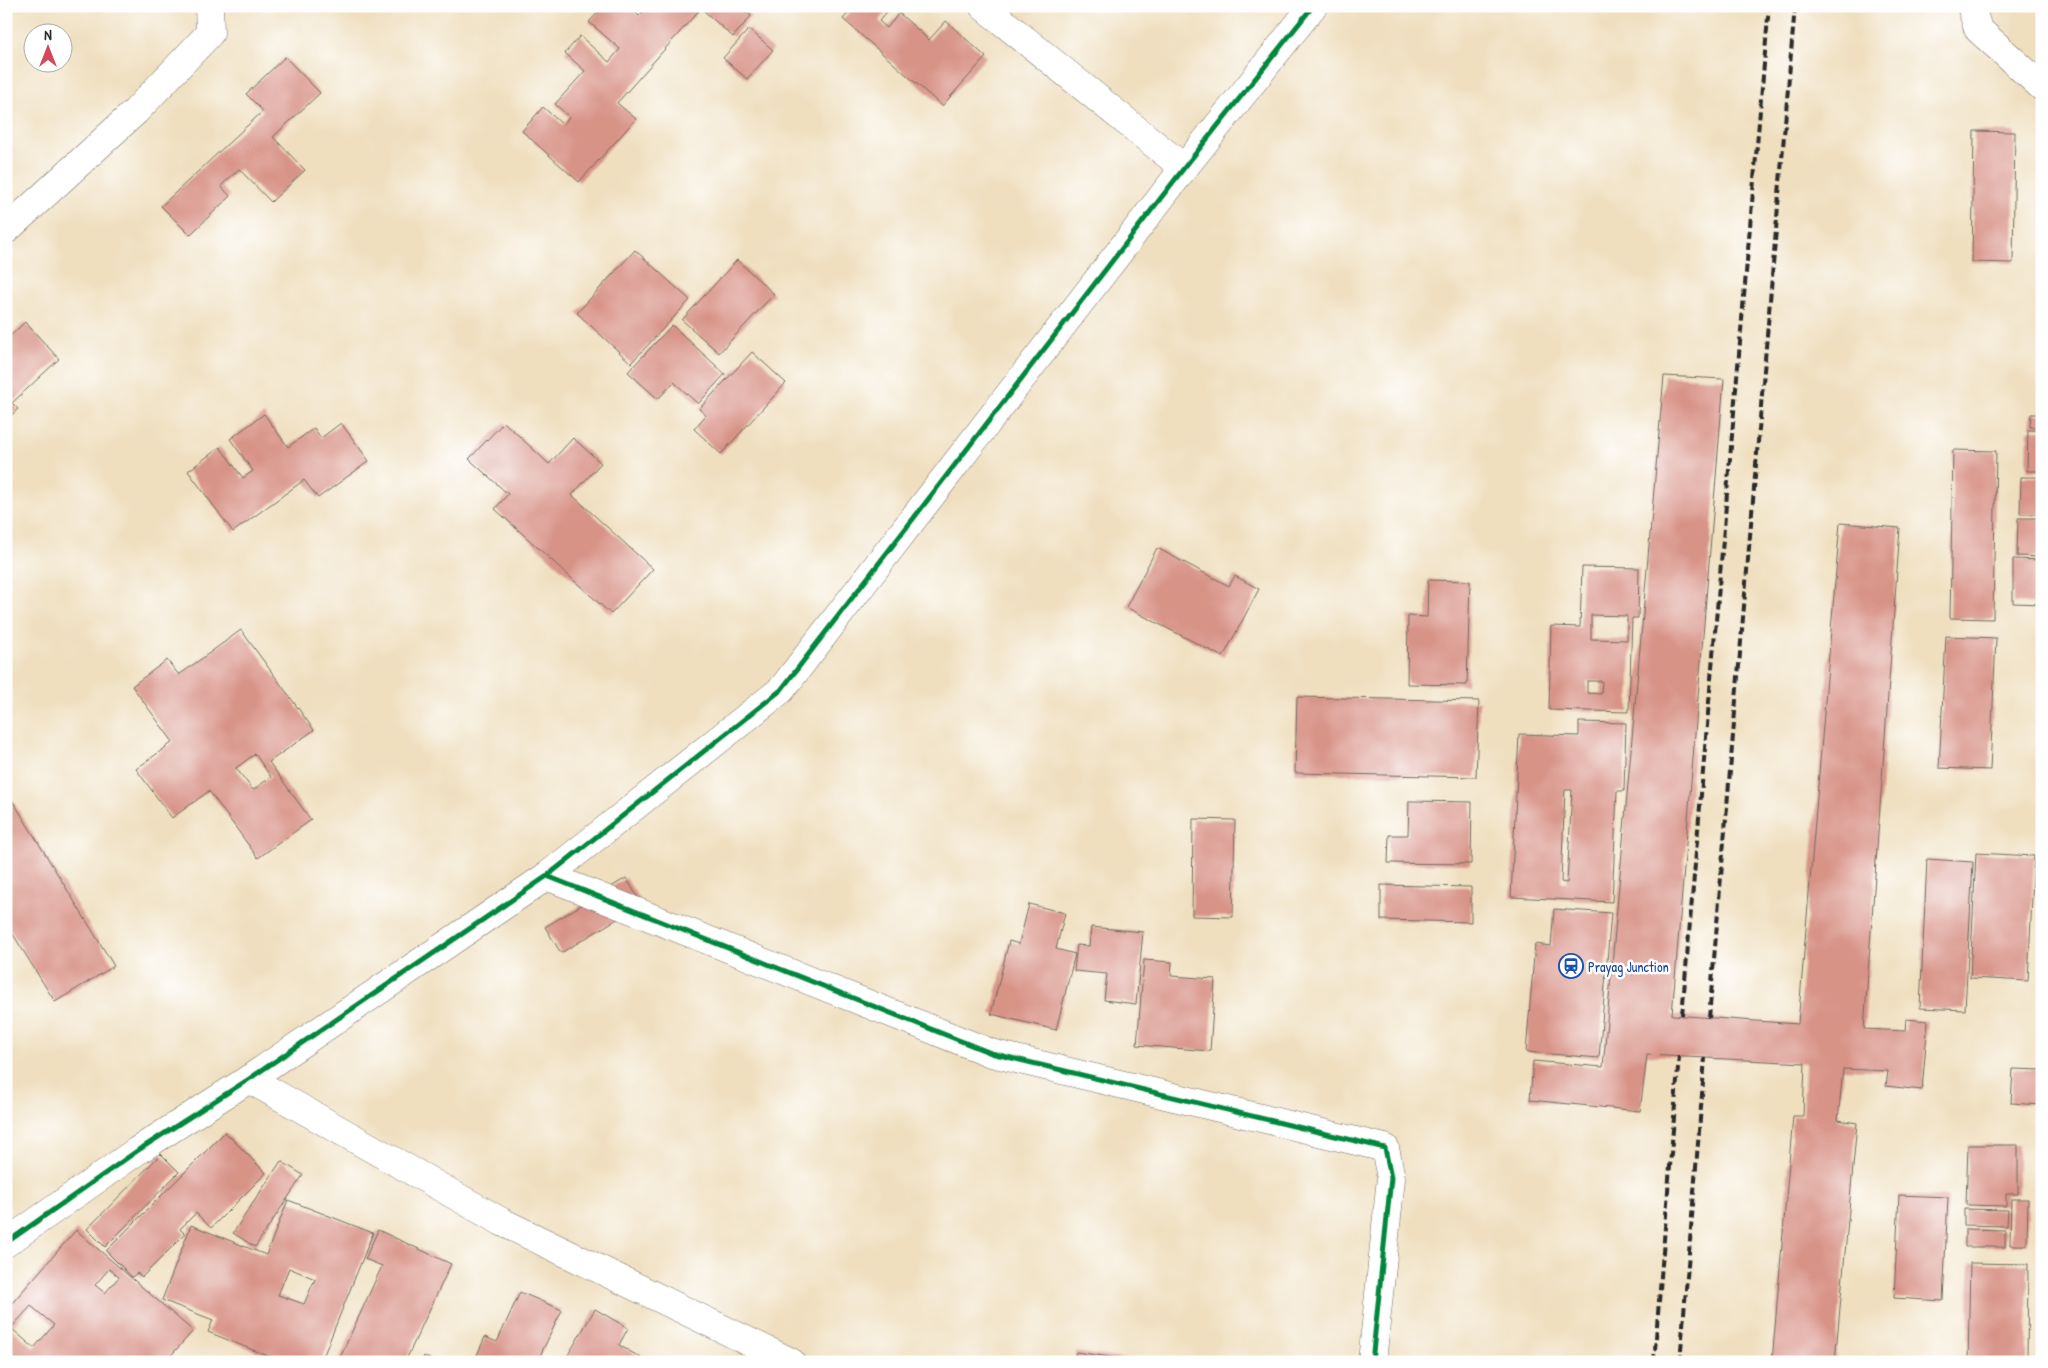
<svg xmlns="http://www.w3.org/2000/svg" width="2048" height="1368" viewBox="0 0 2048 1368" font-family="'Patrick Hand',sans-serif">
	<style>
		.building { fill: #d89387; fill-rule: evenodd }
		.lines { fill: none; stroke-linecap: round; stroke-linejoin: round }
		.minor-casing { stroke: #706a5f; stroke-width: 29 }
		.tertiary-casing { stroke: #706a5f; stroke-width: 29 }
		.minor { stroke: #fff; stroke-width: 28 }
		.tertiary { stroke: #fff; stroke-width: 28 }
		.rail { stroke: #2b2b2b; stroke-width: 4; stroke-dasharray: 8 4; stroke-linecap: butt }
		.cycleway-casing { stroke: #fff; stroke-width: 8 }
		.cycleway { stroke: #00873e; stroke-width: 5 }
		.labels { text-anchor: middle; dominant-baseline: central; stroke-width: 5; stroke-linejoin: round; paint-order: stroke }
		.transit-label { font-size: 14px; fill: #164399; stroke: #fff; text-anchor: start }
	</style>
	<rect width="100%" height="100%" fill="#fff"/>
	<filter id="ink" filterUnits="userSpaceOnUse"><feTurbulence type="fractalNoise" baseFrequency=".02" numOctaves="2"/><feDisplacementMap in="SourceGraphic" scale="10" xChannelSelector="R" yChannelSelector="G"/><feConvolveMatrix kernelMatrix="1 2 1 2 8 2 1 2 1" color-interpolation-filters="sRGB"/></filter>
	<filter id="wash" filterUnits="userSpaceOnUse"><feTurbulence type="fractalNoise" baseFrequency=".0096" numOctaves="4" result="noise"/><feDisplacementMap in="SourceGraphic" scale="20" xChannelSelector="R" yChannelSelector="G"/><feGaussianBlur stdDeviation="1.12" result="paint"/><feColorMatrix in="noise" values="0 0 0 0 0 0 0 0 0 0 0 0 0 0 0 0 0 1.4 0 .05"/><feComposite in="paint" operator="in"/></filter>
	<g filter="url(#wash)">
		<rect width="100%" height="100%" fill="#efdfbf"/>
		<g id="blocks">
			<path class="building" d="M604 6H629L639 16 648 6H703L617 103 636 119 579 182 522 131 543 107 563 125 569 117 555 104 585 71 565 53 580 36 609 62 620 49 589 22Z
				M709 6H740L751 16 733 37 704 11Z
				M855 6H892L879 21 887 28 899 13 929 40 946 21 986 57 942 106 843 19Z
				M749 29 773 50 747 79 723 58Z
				M285 57 320 93 273 137 305 170 271 202 239 169 221 186 230 196 190 235 161 206 263 111 246 94Z
				M1974 131 2015 132 2013 263 1972 262Z
				M635 250 690 300 631 363 577 313Z
				M737 260 774 294 719 353 682 320Z
				M25 322 59 359 12 403 18 409 6 420V340Z
				M672 325 725 374 698 404 674 382 658 399 628 372Z
				M752 352 786 383 721 454 694 429 706 415 699 409Z
				M1664 376 1724 379 1672 1015 1798 1024 1840 523 1900 528 1864 1029 1905 1031 1906 1019 1928 1021 1922 1090 1886 1086 1888 1071 1843 1069 1838 1120 1857 1123 1835 1362H1772L1793 1116H1803L1805 1063 1647 1055 1640 1111 1530 1100 1533 1061 1603 1067Z
				M264 414 288 447 314 428 321 438 341 423 369 461 318 498 304 480 233 532 188 471 220 447 243 478 253 471 230 439Z
				M2031 414H2042V427H2030Z
				M504 422 549 464 573 438 601 463 572 495 653 569 611 614 495 509 508 494 469 459Z
				M2028 430H2042V471H2027Z
				M1953 450 1996 451 1993 619 1950 618Z
				M2021 477H2042V514H2020Z
				M2018 518H2042V557L2017 556Z
				M1157 548 1229 586 1235 576 1259 589 1223 657 1126 607Z
				M2013 559 2042 560V604L2013 603Z
				M1582 567 1639 568 1638 618H1632L1629 712 1549 710 1551 626 1580 627ZM1591 615 1627 616V640L1591 639ZM1587 681H1602L1601 694 1587 693Z
				M1428 580 1470 581 1467 685 1407 684 1408 616 1427 617Z
				M241 630 314 730 269 762 311 820 258 858 209 791 172 818 136 769 173 742 132 686 167 660 179 675ZM255 754 271 777 253 790 236 768Z
				M1946 636 1996 638 1990 770 1939 768Z
				M1297 697 1479 701 1476 777 1295 773Z
				M1579 722 1626 723 1624 791H1617L1612 902 1511 897 1519 734 1579 736ZM1565 790H1572L1567 883 1561 882Z
				M6 790 114 966 55 1002 6 923Z
				M1409 801 1472 802 1471 864 1388 863 1389 835H1408Z
				M1193 819 1235 820 1233 917 1192 916Z
				M1976 853 2034 856 2028 981 1970 978Z
				M1927 859 1973 862 1965 1010 1920 1008Z
				M626 878 642 904 561 953 545 927Z
				M1381 885 1471 887V922L1381 920Z
				M1029 904 1065 913 1056 949 1075 954 1056 1030 991 1014 1009 941 1019 944Z
				M1554 909 1611 913 1599 1058 1526 1052 1535 944 1551 946Z
				M1091 927 1143 932 1136 1004 1104 1000 1107 974 1074 971 1077 945 1089 946Z
				M1144 960 1172 962 1171 976 1215 979 1210 1051 1137 1045Z
				M2013 1069 2042 1070V1105L2011 1103Z
				M225 1132 266 1173 211 1228 196 1213 180 1229 185 1234 142 1277 137 1273 132 1277 106 1251Z
				M1968 1145H2018V1194H2006V1206L1966 1205Z
				M161 1154 179 1172 105 1247 87 1229Z
				M281 1161 303 1175 255 1247 233 1233Z
				M1899 1195 1948 1197 1943 1301 1894 1298Z
				M2011 1199H2028L2027 1245H2010Z
				M288 1200 373 1233 321 1362H283L208 1332 213 1320 162 1300 191 1225 266 1255ZM289 1268 315 1279 304 1304 278 1295Z
				M1964 1209 2008 1210 2007 1226 1964 1225Z
				M1965 1229 2005 1230V1247H1965Z
				M76 1230 193 1331 165 1362H6V1310ZM109 1269 119 1277 105 1293 95 1285ZM31 1306 54 1325 34 1348 11 1328Z
				M378 1230 451 1264 405 1362H338L382 1266 365 1259Z
				M1970 1263 2028 1264 2027 1362H1968Z
				M520 1292 562 1310 537 1362H474L485 1337 497 1342Z
				M595 1309 628 1328 619 1345 648 1362H564Z
				M1076 1352 1137 1361V1362H1074Z
				M424 1356 435 1362H422Z"/>
		</g>
	</g>
	<g filter="url(#ink)">
		<use href="#blocks" fill-opacity="0" stroke="#706a5f" stroke-width="1"/>
		<g class="lines">
			<defs>
				<path id="minor" d="M983 6 1184 168
					M6 230 136 111 210 33 209 6
					M547 876 991 1053 1385 1148 1391 1178 1372 1362
					M249 1079 502 1222 791 1362"/>
				<path id="tertiary" d="M1971 6 1978 29 2042 87
					M6 1243 137 1151 249 1079 547 876 781 690 1184 168 1313 6"/>
			</defs>
			<use href="#minor" class="minor-casing"/>
			<use href="#tertiary" class="tertiary-casing"/>
			<use href="#minor" class="minor"/>
			<use href="#tertiary" class="tertiary"/>
			<path class="rail" d="M1682 1015 1769 6
				M1709 1018 1795 6
				M1654 1362 1679 1056
				M1680 1362 1705 1058"/>
			<defs>
				<path id="cycleway" d="M547 876 991 1053 1385 1148 1391 1178 1372 1362
					M6 1243 137 1151 249 1079 547 876 781 690 1184 168 1313 6"/>
			</defs>
			<use href="#cycleway" class="cycleway-casing"/>
			<use href="#cycleway" class="cycleway"/>
		</g>
	</g>
	<defs>
		<symbol id="station-ring" viewBox="-11 -11 22 22"><circle r="9.5" fill="#fff" stroke="#1a4fb4" stroke-width="1.5"/><path d="M-3-6H3Q5-6 5-4V2Q5 4 3 4L4.5 6H3L1.5 4h-3L-3 6H-4.5L-3 4Q-5 4-5 2V-4Q-5-6-3-6ZM-3.5-4v3h7v-3ZM-3.5 1v1.5H-2V1ZM2 1v1.5H3.5V1Z" fill="#1a4fb4"/></symbol>
	</defs>
	<g fill-rule="evenodd">
		<use href="#station-ring" x="1557" y="952" width="28" height="28"/>
	</g>
	<g class="labels">
		<g class="transit-label">
			<text x="1588" y="966">Prayag Junction</text>
		</g>
	</g>
	<rect width="2048" height="1368" fill="none" stroke="#fff" stroke-width="25"/>
	<g transform="translate(48 48)"><circle r="24" fill="#ffffff" stroke="#aaaaaa"/>
	<path d="M0-4L9 19L0 12L-9 19Z" fill="#d1495b"/>
	<text y="-8" font-size="14" font-weight="bold" text-anchor="middle" fill="#2b2b2b">N</text>
	</g>
</svg>
